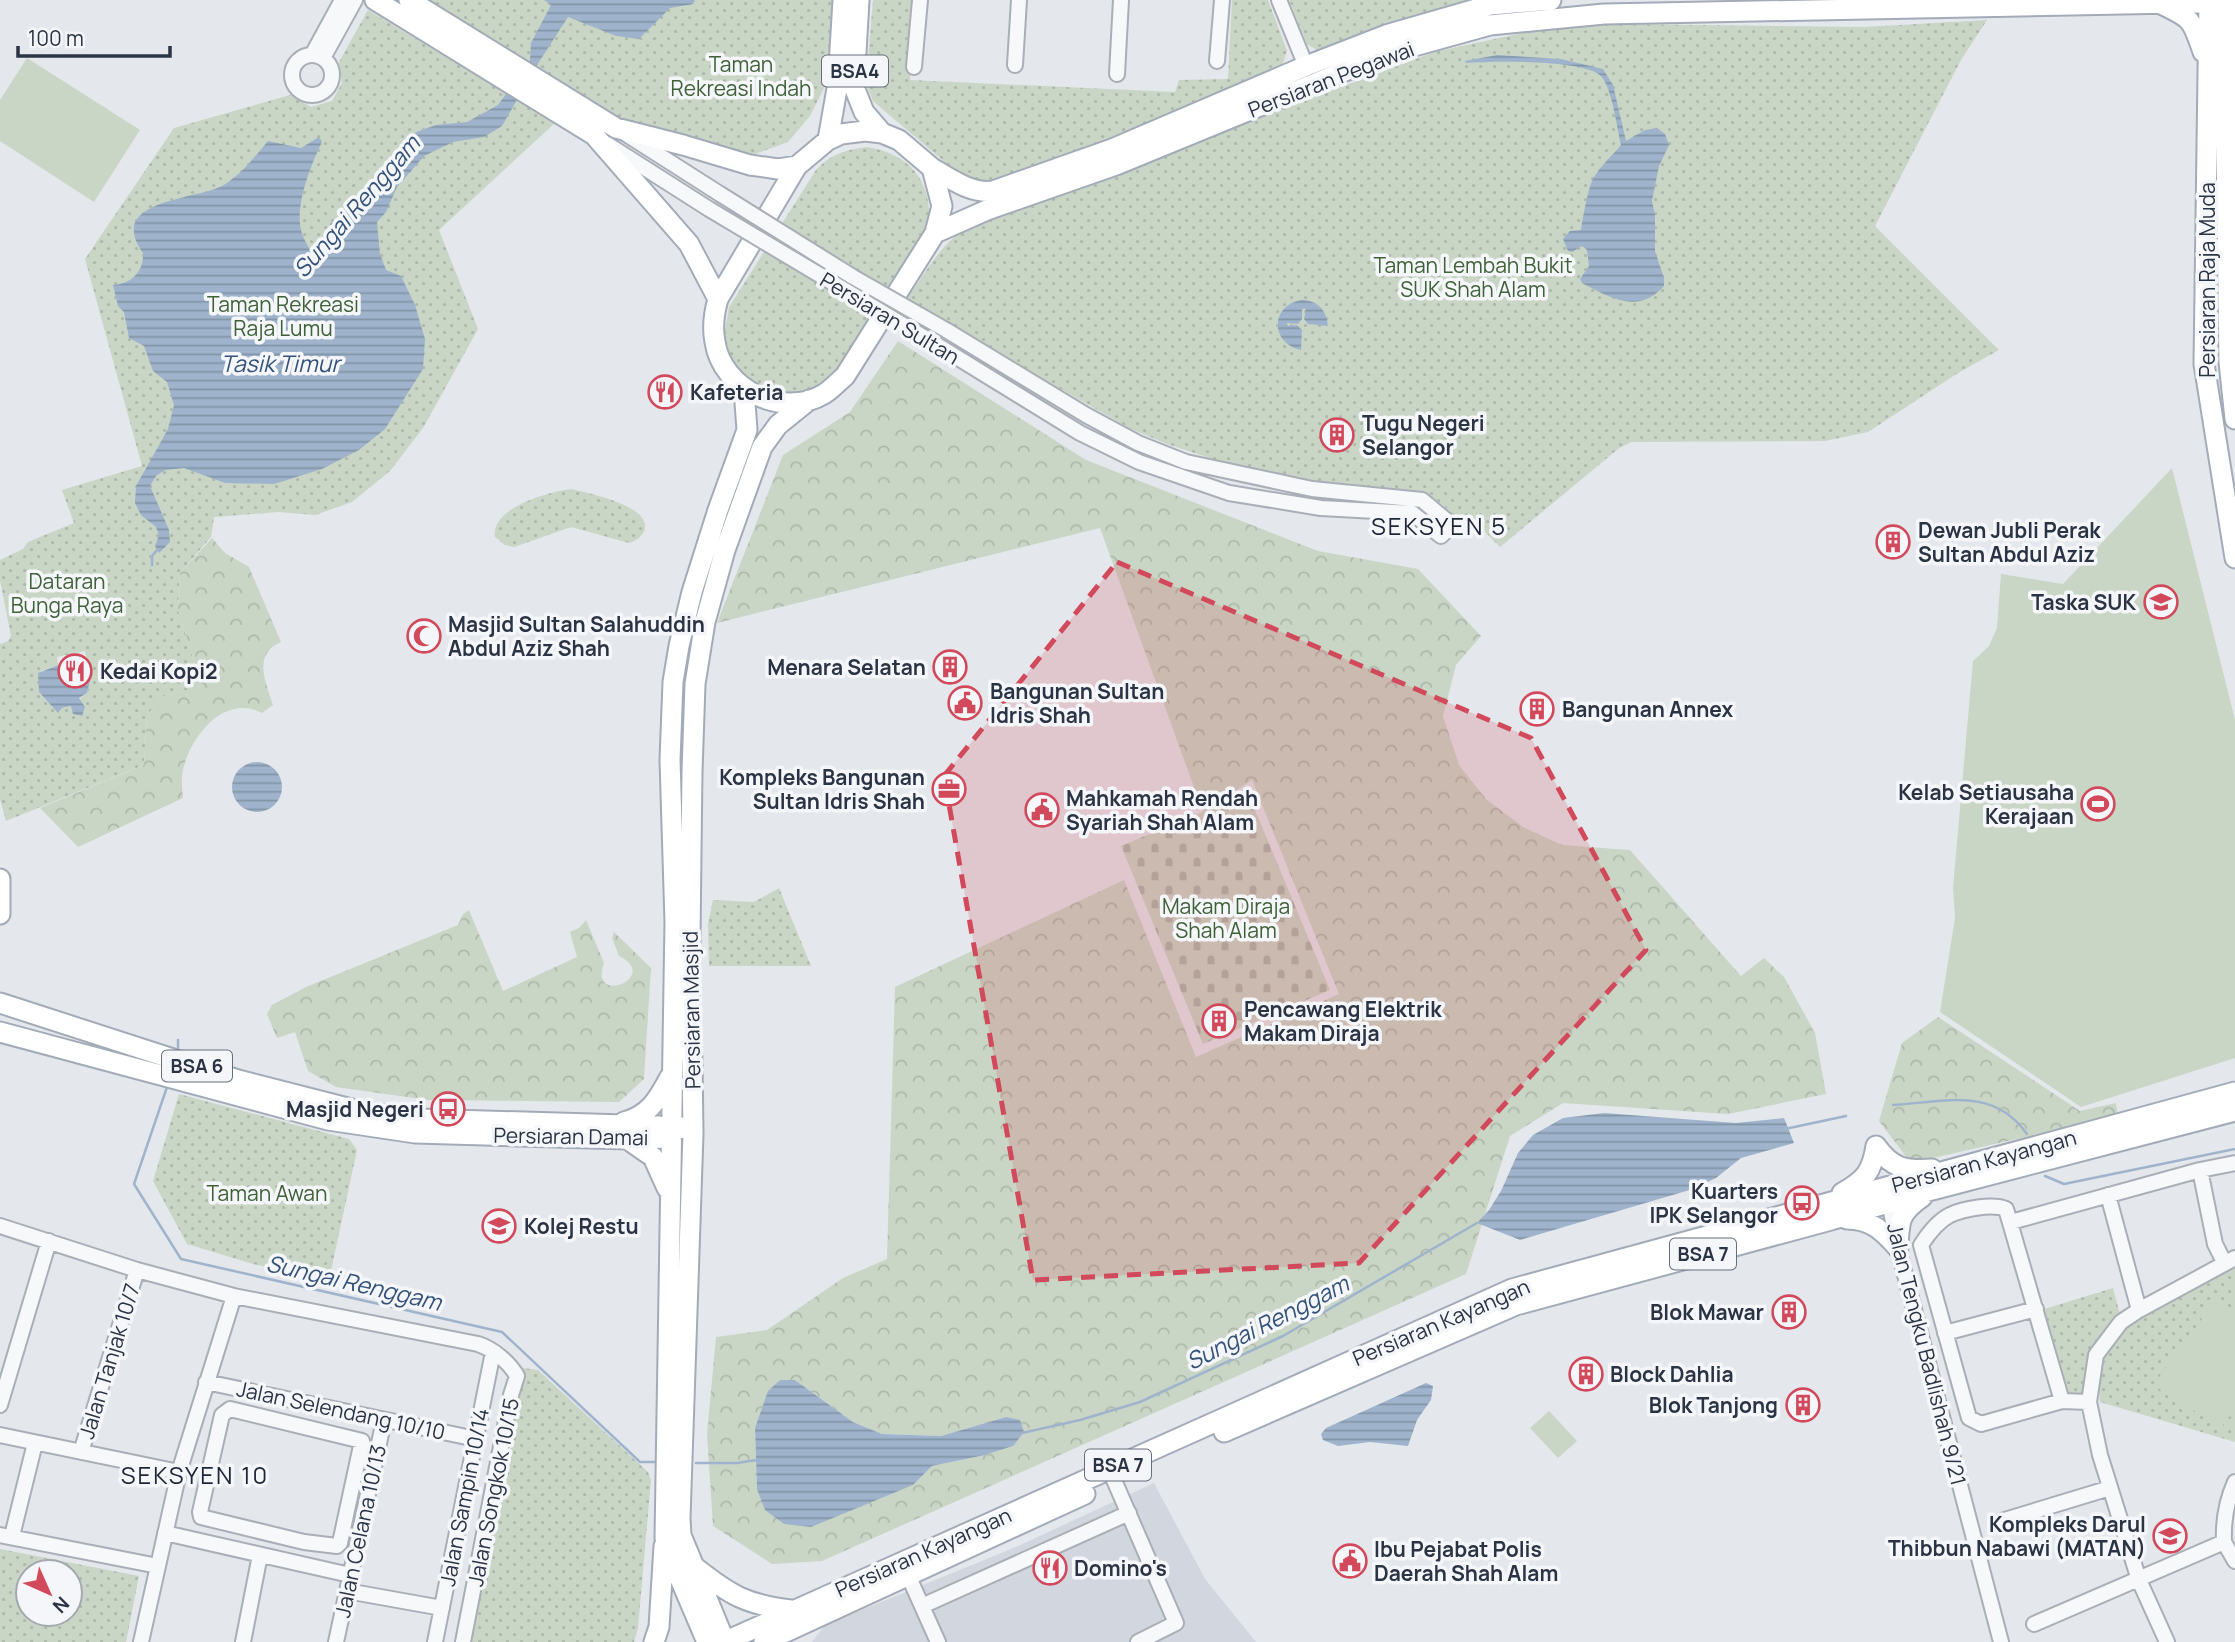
<svg xmlns="http://www.w3.org/2000/svg" width="2235" height="1642" viewBox="0 0 2235 1642" font-family="Manrope,sans-serif">
	<style>
		.built { fill: #d2d6de }
		.grass { fill: url(#grass-dots); fill-rule: evenodd }
		.forest { fill: url(#forest-crowns); fill-rule: evenodd }
		.cemetery { fill: url(#cemetery-stones) }
		.pitch { fill: #c9d6c5 }
		.water { fill: url(#water-rules) }
		.lines { fill: none; stroke-linecap: round; stroke-linejoin: round }
		.stream { stroke: #9fb4cc; stroke-width: 2.5 }
		.minor-casing { stroke: #a9aeb7; stroke-width: 18 }
		.major-casing { stroke: #a3abb8; stroke-width: 23 }
		.minor { stroke: #f7f8fa; stroke-width: 14 }
		.major { stroke: #fff; stroke-width: 19 }
		.minor-bridge-casing { stroke: #a9aeb7; stroke-width: 18; stroke-linecap: butt }
		.minor-bridge { stroke: #f7f8fa; stroke-width: 14 }
		.marked { fill: #d1495b; fill-opacity: 0.2; stroke: #d1495b; stroke-width: 5; stroke-dasharray: 14 9; stroke-linejoin: round }
		.labels { text-anchor: middle; dominant-baseline: central; stroke-width: 7; stroke-linejoin: round; paint-order: stroke }
		.shield { fill: #f4f6f9; stroke: #676e7b; stroke-width: 2 }
		.shield-label { font-size: 19px; font-weight: bold; fill: #2b3445 }
		.park-label { font-size: 21px; fill: #3f6138; stroke: #f4f6f9 }
		.street-label { font-size: 21px; fill: #2b3445; stroke: #f4f6f9 }
		.poi-label { font-size: 21px; font-weight: bold; fill: #2b3445; stroke: #f4f6f9; text-anchor: start }
		.water-label { font-size: 23px; font-style: italic; fill: #34527a; stroke: #f4f6f9 }
		.quarter-label { font-size: 24px; letter-spacing: 2px; fill: #1d2536; stroke: #f4f6f9 }
	</style>
	<defs>
		<pattern id="grass-dots" width="8" height="8" patternUnits="userSpaceOnUse" patternTransform="scale(1.75)"><rect width="8" height="8" fill="#c9d6c5"/><path d="M2 2h.1M6 6h.1" fill="none" stroke="#adb8ab" stroke-width="1.8" stroke-linecap="round"/></pattern>
		<pattern id="forest-crowns" width="20" height="18" patternUnits="userSpaceOnUse" patternTransform="scale(1.75)"><rect width="20" height="18" fill="#c9d6c5"/><path d="M2 6a3 3 0 1 1 6 0M12 15a3 3 0 1 1 6 0" fill="none" stroke="#adb8ab"/></pattern>
		<pattern id="cemetery-stones" width="16" height="16" patternUnits="userSpaceOnUse" patternTransform="scale(1.75)"><rect width="16" height="16" fill="#c9d6c5"/><path d="M2 7V4a2 2 0 0 1 4 0v3zM10 15v-3a2 2 0 0 1 4 0v3z" fill="#adb8ab"/></pattern>
		<pattern id="water-rules" width="6" height="5" patternUnits="userSpaceOnUse" patternTransform="scale(1.75)"><rect width="6" height="5" fill="#9fb4cc"/><path d="M0 2.5h6" fill="none" stroke="#8293a7"/></pattern>
	</defs>
	<rect width="100%" height="100%" fill="#e4e7ec"/>
	<path class="built" d="M1154 1483 1205 1579 1256 1642H812L825 1625 1016 1547Z"/>
	<path class="grass" d="M422 0H836L826 84 810 116 788 142 750 156 702 147 611 114Z
		M873 0H915L910 80 1175 92 1179 80 1228 79 1232 0H1268L1287 51 1282 66 994 186 967 181 873 101 866 84Z
		M1289 0H1479L1322 53 1307 44Z
		M368 10 555 123 439 230 478 329 423 428 390 471 352 502 315 515 278 512 214 517 211 537 180 573 178 610 202 686 161 697 147 716 144 765 6 821 0 799V644L8 641 11 636 0 580V560L23 549 28 542 74 523 62 490 142 466 85 259 174 128 290 95 311 107 332 101 342 83 339 62ZM85 651 91 677 87 693 71 706 62 708 58 713 39 692 41 671 58 665 57 657Z
		M1987 20 1961 60 1875 226 1999 350 1958 373 1868 432 1825 441 1631 442 1618 449 1500 547 1472 519 1464 527 1443 505 1431 498 1328 483 1234 466 1167 444 1131 429 911 304 908 297C925 273 939 247 964 229L1434 52 1532 31 1611 24 1864 27Z
		M867 147C914 155 933 184 929 230L843 373 798 398 757 388 737 372 726 353 725 329 729 307 816 170C831 154 845 150 867 147Z
		M571 489C588 493 649 505 645 529 643 536 636 541 629 543L571 527 514 547 505 545 495 537C490 508 548 492 571 489Z
		M779 888 811 966H709L708 924 713 900 754 902Z
		M179 1094 349 1139 357 1150 329 1280 253 1264 187 1244 153 1181Z
		M2235 1267V1442L2100 1402 2098 1383 2106 1352 2127 1326Z
		M2113 1288 2121 1318 2094 1354 2084 1398 2064 1395 2041 1310Z
		M523 1368 538 1370 648 1472 651 1480 638 1628 634 1642H463L510 1381Z
		M0 1549 139 1576 126 1642H0ZM28 1572H70V1614H28Z"/>
	<path class="forest" d="M898 341 1086 460 1318 551 1418 569 1481 636 1456 665 1443 716 1459 765 1486 799 1523 827 1562 845 1630 850 1741 976 1764 958 1784 977 1815 1033 1826 1094 1728 1114 1563 1103 1510 1136 1466 1274 822 1561 772 1564 713 1526 707 1434 716 1337 767 1330 843 1278 887 1259 895 987 1124 880 1196 1057 1339 994 1252 780 1203 812 1100 528 717 623 783 455 850 412ZM795 1380 853 1422 882 1434 941 1436 1006 1417 1013 1446 985 1455 932 1466 913 1485 877 1498 757 1489 755 1428Z
		M212 538 225 553 249 567 281 642C252 654 266 683 273 705L262 713C224 693 190 737 183 770 181 780 182 788 183 798L78 847 40 808 144 765 147 716 161 697 202 686 178 610 180 573Z
		M469 910 503 991 577 957 570 932 579 928 586 920 604 963C588 1007 662 977 619 956L612 938 614 932 651 968 644 1079 619 1102 428 1100 336 1087 308 1071 295 1032 277 1038 267 1014 272 1005 306 987 458 925 463 914Z
		M1938 1017 2080 1111 2116 1103 2118 1116 1911 1163 1879 1121 1902 1043Z"/>
	<path class="cemetery" d="M1248 793 1330 990 1203 1044 1121 846Z"/>
	<path class="pitch" d="M27 58 140 130 94 202 0 141V100Z
		M2172 468 2235 720V1058L2081 1107 1940 1012 1955 918 1953 888 1973 661 1989 646 1997 628 2001 574 2063 584Z
		M2216 1300 2235 1314V1409L2221 1428 2153 1385Z
		M1549 1411 1577 1441 1558 1458 1530 1428Z"/>
	<path class="water" d="M544 0H695L693 4 670 8 639 39 616 36 568 17 537 65 502 126 484 137 453 142 424 156 397 187 386 212 377 222 380 254 386 270 401 276 415 305 425 339 423 369 385 429 359 450 322 469 274 484 225 483 184 468 165 470 156 476 150 486 169 530 170 542 159 553 155 546 159 535 156 527 141 515 135 503 136 486 168 429 174 405 167 382 153 371 144 346 129 338 124 312 118 306 113 285C131 284 144 272 143 253 105 200 195 200 222 186 241 175 254 158 268 141L301 148 319 137 322 142C311 164 295 205 301 230 303 239 309 247 313 255L327 253 330 224 369 196 388 178 405 144 416 132 436 125 467 122 498 105 530 60 531 43 551 5Z
		M1497 55 1561 59 1603 69 1613 85 1626 141 1645 130 1657 128 1665 134 1669 145 1659 166 1652 201 1655 215V251L1664 278V286C1638 315 1611 298 1582 283L1580 279 1589 266 1587 250 1582 246 1572 252 1568 251 1563 239 1570 231 1581 230C1582 221 1588 190 1592 181 1598 168 1612 156 1621 145 1617 128 1612 88 1601 76 1585 59 1490 61 1466 63L1465 61Z
		M1301 300C1317 300 1327 310 1328 326L1308 324 1304 319 1306 310 1304 308 1302 310V319L1298 324 1287 323 1288 326 1297 325 1302 330 1301 350C1270 343 1270 306 1301 300Z
		M58 665 62 683 91 677 87 693 79 698 85 707 82 716 73 714 71 706 62 708 58 713 39 692 38 673Z
		M232 787a25 25 0 1 1 50 0a25 25 0 1 1-50 0Z
		M1604 1113 1736 1123 1784 1118 1794 1143 1741 1158 1716 1178 1693 1189 1520 1240 1477 1223 1489 1210 1501 1191 1518 1153 1533 1135 1563 1118Z
		M780 1380H795L853 1422 882 1434 941 1436 1006 1417 1020 1420 1024 1432 1013 1446 985 1455 932 1466 913 1485 811 1527 784 1524 765 1510 757 1489 755 1428 768 1391Z
		M1426 1383 1433 1386 1431 1400 1417 1420 1408 1446 1370 1442 1338 1446 1323 1440 1321 1434 1326 1428Z"/>
	<g class="lines">
		<path class="stream" d="M152 565V556L158 549
			M178 1040V1052
			M167 1087 134 1184 181 1259 502 1332 640 1462H657
			M1893 1105C1945 1102 1993 1086 2027 1134
			M1785 1129 1846 1116
			M2045 1176 2064 1184 2235 1149
			M1022 1433 1080 1420 1140 1402 1283 1336 1477 1223
			M696 1463H737L757 1460"/>
		<defs>
			<path id="minor" d="M1279 0 1306 66
				M312 55 342 0
				M292 75a20 20 0 1 1 40 0a20 20 0 1 1-40 0Z
				M323 58 355 0
				M1217 61 1222 0
				M1015 65 1019 0
				M914 67 920 0
				M1117 74 1121 0
				M626 134 720 194
				M607 144 709 209
				M937 345 1080 433 1139 462 1229 493 1321 508 1412 513 1441 536 1452 525 1422 500 1312 489 1186 462 1138 443 1086 415 946 330
				M2200 1170 2215 1244 2224 1262
				M2108 1195 2139 1310
				M1888 1196 1898 1248 2001 1642
				M2011 1222 2200 1170 2235 1163
				M0 1226 137 1270 234 1296 478 1344C493 1349 509 1362 517 1376L511 1395 463 1642
				M1945 1333 2036 1309
				M206 1382 476 1439
				M2062 1401 2006 1209C1993 1203 1963 1209 1950 1215 1938 1221 1928 1234 1921 1245L1969 1418 1981 1424 2062 1401 2089 1402
				M0 1405 49 1241
				M230 1409 362 1441 340 1543 337 1546 304 1542 201 1517 200 1512 222 1415Z
				M0 1435 179 1472
				M81 1452 137 1270
				M1114 1480 1176 1623 1138 1642
				M1998 1522 2110 1488
				M165 1533 350 1575
				M0 1535 158 1566
				M12 1536 35 1443
				M2224 1542 2235 1561
				M908 1575 938 1642
				M347 1591 442 1608
				M922 1606 1129 1513
				M2034 1624 2224 1542C2223 1520 2226 1502 2235 1482
				M141 1642 179 1472 234 1296
				M243 1642 260 1555
				M336 1642 384 1420
				M435 1642 493 1352
				M2167 1642 2139 1580 2100 1455 2089 1402 2096 1355 2121 1322 2139 1310 2235 1258"/>
			<path id="major" d="M375 0 594 135 689 244 718 299
				M409 0 616 128 683 145 750 165 778 169 797 166
				M859 0 854 87 864 112 882 133
				M2209 0 2204 364 2235 558
				M2228 0 2226 143 2229 362 2235 419
				M2161 4C2193 19 2192 20 2203 52
				M865 131 882 133 899 140 932 168 942 206 935 233 845 376C838 382 832 389 824 394 782 419 722 389 715 342 712 327 714 313 718 299L797 166 828 140 841 134Z
				M828 140 838 83 843 0
				M932 168C951 179 971 194 993 191L1112 149 1306 66 1386 35 1490 5 1551 0
				M935 233 987 210 1116 165 1389 53 1490 25 1604 14 2228 2
				M0 879V914
				M0 1003 238 1080 367 1113 418 1119 659 1126
				M0 1032 328 1120 415 1133 627 1139 662 1138 682 1127
				M624 1122C650 1115 658 1099 670 1077
				M627 1139 653 1157 667 1188
				M1876 1146C1892 1168 1904 1171 1932 1169
				M1842 1193C1865 1180 1872 1172 1876 1146
				M1847 1219C1871 1219 1883 1231 1898 1248
				M1898 1248C1899 1221 1899 1213 1922 1197
				M1224 1432 1516 1305 1831 1220 1932 1190 2235 1111
				M696 1568C730 1595 747 1605 791 1610
				M654 1642 659 1627 664 1546
				M707 1642 675 1567 665 1538 675 922 670 760 673 682 679 646 692 592 718 510 747 430 744 389
				M724 1642 1512 1289 2235 1092
				M725 1642 681 1535 680 1518 693 1134 692 1060 689 1019 692 772 695 684 705 622 725 550 762 447 778 425 809 400
				M764 1642 1085 1494"/>
		</defs>
		<use href="#minor" class="minor-casing"/>
		<use href="#major" class="major-casing"/>
		<use href="#minor" class="minor"/>
		<use href="#major" class="major"/>
		<defs>
			<path id="minor-bridge" d="M720 194 853 277 946 330
				M709 209 937 345"/>
		</defs>
		<use href="#minor-bridge" class="minor-bridge-casing"/>
		<use href="#minor-bridge" class="minor-bridge"/>
	</g>
	<path class="marked" d="M1117 562 1531 738 1646 950 1359 1263 1033 1280 944 776Z"/>
	<defs>
		<symbol id="restaurant-ring" viewBox="-11 -11 22 22"><circle r="9.5" fill="#f4f6f9" stroke="#d1495b" stroke-width="1.5"/><path d="M-5-6h1v4h1v-4h1v4h1v-4h1v5L-1.5 .5V6h-2V.5L-5-1ZM5-6V6H3V1.5H1.5Q1.5-4 5-6Z" fill="#d1495b"/></symbol>
		<symbol id="building-ring" viewBox="-11 -11 22 22"><circle r="9.5" fill="#f4f6f9" stroke="#d1495b" stroke-width="1.5"/><path d="M-4-6H4V6H1V3H-1V6H-4ZM-2.5-4.3h1.7v1.8h-1.7ZM.8-4.3h1.7v1.8H.8ZM-2.5-1h1.7V.8h-1.7ZM.8-1h1.7V.8H.8Z" fill="#d1495b"/></symbol>
		<symbol id="school-ring" viewBox="-11 -11 22 22"><circle r="9.5" fill="#f4f6f9" stroke="#d1495b" stroke-width="1.5"/><path d="M0-5L7-2L0 1L-7-2ZM-4 1L0 2.5L4 1V4Q0 6-4 4Z" fill="#d1495b"/></symbol>
		<symbol id="mosque-ring" viewBox="-11 -11 22 22"><circle r="9.5" fill="#f4f6f9" stroke="#d1495b" stroke-width="1.5"/><path d="M3.5-4.9A6 6 0 1 0 3.5 4.9A5 5 0 1 1 3.5-4.9Z" fill="#d1495b"/></symbol>
		<symbol id="civic-ring" viewBox="-11 -11 22 22"><circle r="9.5" fill="#f4f6f9" stroke="#d1495b" stroke-width="1.5"/><path d="M-.6-6.5H3V-4.5H.6V-3L4-1V1h2V6H-6V1h2V-1L-.6-3ZM-1.2 2.5V6h2.4V2.5Z" fill="#d1495b"/></symbol>
		<symbol id="office-ring" viewBox="-11 -11 22 22"><circle r="9.5" fill="#f4f6f9" stroke="#d1495b" stroke-width="1.5"/><path d="M-6-3h4V-5.5h4V-3h4V5H-6ZM-1-4.5V-3h2v-1.5ZM-6 0V1H6V0Z" fill="#d1495b"/></symbol>
		<symbol id="stadium-ring" viewBox="-11 -11 22 22"><circle r="9.5" fill="#f4f6f9" stroke="#d1495b" stroke-width="1.5"/><path d="M0-5a6.5 5 0 1 0 0 10a6.5 5 0 1 0 0-10ZM-3.5-1.8h7v3.6h-7Z" fill="#d1495b"/></symbol>
		<symbol id="bus-ring" viewBox="-11 -11 22 22"><circle r="9.5" fill="#f4f6f9" stroke="#d1495b" stroke-width="1.5"/><path d="M-5-6H5V4H4V6H2V4H-2V6H-4V4H-5ZM-3.5-4V0h7V-4ZM-3.5 1.2v1.5H-2V1.2ZM2 1.2v1.5H3.5V1.2Z" fill="#d1495b"/></symbol>
		<symbol id="university-ring" viewBox="-11 -11 22 22"><circle r="9.5" fill="#f4f6f9" stroke="#d1495b" stroke-width="1.5"/><path d="M0-5L7-2L0 1L-7-2ZM-4 1L0 2.5L4 1V4Q0 6-4 4Z" fill="#d1495b"/></symbol>
	</defs>
	<g fill-rule="evenodd">
		<use href="#restaurant-ring" x="646" y="373" width="38" height="38"/>
		<use href="#building-ring" x="1318" y="416" width="38" height="38"/>
		<use href="#building-ring" x="1874" y="523" width="38" height="38"/>
		<use href="#school-ring" x="2142" y="583" width="38" height="38"/>
		<use href="#mosque-ring" x="405" y="617" width="38" height="38"/>
		<use href="#building-ring" x="931" y="648" width="38" height="38"/>
		<use href="#restaurant-ring" x="56" y="652" width="38" height="38"/>
		<use href="#civic-ring" x="946" y="684" width="38" height="38"/>
		<use href="#building-ring" x="1518" y="690" width="38" height="38"/>
		<use href="#office-ring" x="930" y="770" width="38" height="38"/>
		<use href="#stadium-ring" x="2079" y="785" width="38" height="38"/>
		<use href="#civic-ring" x="1023" y="791" width="38" height="38"/>
		<use href="#building-ring" x="1200" y="1002" width="38" height="38"/>
		<use href="#bus-ring" x="429" y="1090" width="38" height="38"/>
		<use href="#bus-ring" x="1783" y="1184" width="38" height="38"/>
		<use href="#university-ring" x="480" y="1207" width="38" height="38"/>
		<use href="#building-ring" x="1770" y="1293" width="38" height="38"/>
		<use href="#building-ring" x="1567" y="1355" width="38" height="38"/>
		<use href="#building-ring" x="1784" y="1386" width="38" height="38"/>
		<use href="#school-ring" x="2151" y="1517" width="38" height="38"/>
		<use href="#civic-ring" x="1331" y="1542" width="38" height="38"/>
		<use href="#restaurant-ring" x="1031" y="1549" width="38" height="38"/>
	</g>
	<g class="labels">
		<g class="shield">
			<rect x="822" y="55.5" width="66" height="31" rx="5"/>
			<rect x="162" y="1050.5" width="70" height="31" rx="5"/>
			<rect x="1670" y="1238.5" width="66" height="31" rx="5"/>
			<rect x="1085" y="1449.5" width="66" height="31" rx="5"/>
		</g>
		<g class="shield-label">
			<text x="855" y="71">BSA4</text>
			<text x="197" y="1066">BSA 6</text>
			<text x="1703" y="1254">BSA 7</text>
			<text x="1118" y="1465">BSA 7</text>
		</g>
		<g class="park-label">
			<text x="741" y="64">Taman<tspan x="741" dy="24">Rekreasi Indah</tspan></text>
			<text x="1473" y="265">Taman Lembah Bukit<tspan x="1473" dy="24">SUK Shah Alam</tspan></text>
			<text x="283" y="304">Taman Rekreasi<tspan x="283" dy="24">Raja Lumu</tspan></text>
			<text x="67" y="581">Dataran<tspan x="67" dy="24">Bunga Raya</tspan></text>
			<text x="1226" y="906">Makam Diraja<tspan x="1226" dy="24">Shah Alam</tspan></text>
			<text x="267" y="1193">Taman Awan</text>
		</g>
		<g class="street-label">
			<text transform="translate(1331 79) rotate(-21)">Persiaran Pegawai</text>
			<text transform="translate(2207 280) rotate(-90)">Persiaran Raja Muda</text>
			<text transform="translate(890 318) rotate(31)">Persiaran Sultan</text>
			<text transform="translate(691 1010) rotate(-91)">Persiaran Masjid</text>
			<text transform="translate(571 1136) rotate(1)">Persiaran Damai</text>
			<text transform="translate(1984 1161) rotate(-15)">Persiaran Kayangan</text>
			<text transform="translate(1441 1322) rotate(-23)">Persiaran Kayangan</text>
			<text transform="translate(1927 1354) rotate(76)">Jalan Tengku Badlishah 9/21</text>
			<text transform="translate(109 1361) rotate(-73)">Jalan Tanjak 10/7</text>
			<text transform="translate(341 1410) rotate(12)">Jalan Selendang 10/10</text>
			<text transform="translate(493 1492) rotate(-79)">Jalan Songkok 10/15</text>
			<text transform="translate(464 1497) rotate(-79)">Jalan Sampin 10/14</text>
			<text transform="translate(360 1531) rotate(-78)">Jalan Celana 10/13</text>
			<text transform="translate(923 1552) rotate(-24)">Persiaran Kayangan</text>
		</g>
		<g class="poi-label">
			<text x="690" y="392">Kafeteria</text>
			<text x="1362" y="423">Tugu Negeri<tspan x="1362" dy="24">Selangor</tspan></text>
			<text x="1918" y="530">Dewan Jubli Perak<tspan x="1918" dy="24">Sultan Abdul Aziz</tspan></text>
			<text x="2136" y="602" text-anchor="end">Taska SUK</text>
			<text x="448" y="624">Masjid Sultan Salahuddin<tspan x="448" dy="24">Abdul Aziz Shah</tspan></text>
			<text x="926" y="667" text-anchor="end">Menara Selatan</text>
			<text x="100" y="671">Kedai Kopi2</text>
			<text x="990" y="691">Bangunan Sultan<tspan x="990" dy="24">Idris Shah</tspan></text>
			<text x="1562" y="709">Bangunan Annex</text>
			<text x="925" y="777" text-anchor="end">Kompleks Bangunan<tspan x="925" dy="24">Sultan Idris Shah</tspan></text>
			<text x="2074" y="792" text-anchor="end">Kelab Setiausaha<tspan x="2074" dy="24">Kerajaan</tspan></text>
			<text x="1066" y="798">Mahkamah Rendah<tspan x="1066" dy="24">Syariah Shah Alam</tspan></text>
			<text x="1244" y="1009">Pencawang Elektrik<tspan x="1244" dy="24">Makam Diraja</tspan></text>
			<text x="424" y="1109" text-anchor="end">Masjid Negeri</text>
			<text x="1778" y="1191" text-anchor="end">Kuarters<tspan x="1778" dy="24">IPK Selangor</tspan></text>
			<text x="524" y="1226">Kolej Restu</text>
			<text x="1764" y="1312" text-anchor="end">Blok Mawar</text>
			<text x="1610" y="1374">Block Dahlia</text>
			<text x="1778" y="1405" text-anchor="end">Blok Tanjong</text>
			<text x="2146" y="1524" text-anchor="end">Kompleks Darul<tspan x="2146" dy="24">Thibbun Nabawi (MATAN)</tspan></text>
			<text x="1374" y="1549">Ibu Pejabat Polis<tspan x="1374" dy="24">Daerah Shah Alam</tspan></text>
			<text x="1074" y="1568">Domino's</text>
		</g>
		<g class="water-label">
			<text transform="translate(356 206) rotate(-49)">Sungai Renggam</text>
			<text x="280" y="363">Tasik Timur</text>
			<text transform="translate(354 1282) rotate(13)">Sungai Renggam</text>
			<text transform="translate(1267 1322) rotate(-27)">Sungai Renggam</text>
		</g>
		<g class="quarter-label">
			<text x="1439" y="525">SEKSYEN 5</text>
			<text x="195" y="1474">SEKSYEN 10</text>
		</g>
	</g>
	<g transform="translate(49 1593) rotate(135)"><circle r="33" fill="#f4f6f9" stroke="#a4a8b1" stroke-width="2"/>
	<path d="M0-5L12 26L0 18L-12 26Z" fill="#d1495b"/>
	<text y="-10" font-size="19" font-weight="bold" text-anchor="middle" fill="#2b3445">N</text>
	</g>
	<path d="M18 46v10h152v-10" fill="none" stroke="#2b3445" stroke-width="3.5"/>
	<text x="28" y="46" font-size="21" fill="#2b3445" stroke="#f4f6f9" stroke-width="5" paint-order="stroke">100 m</text>
</svg>
